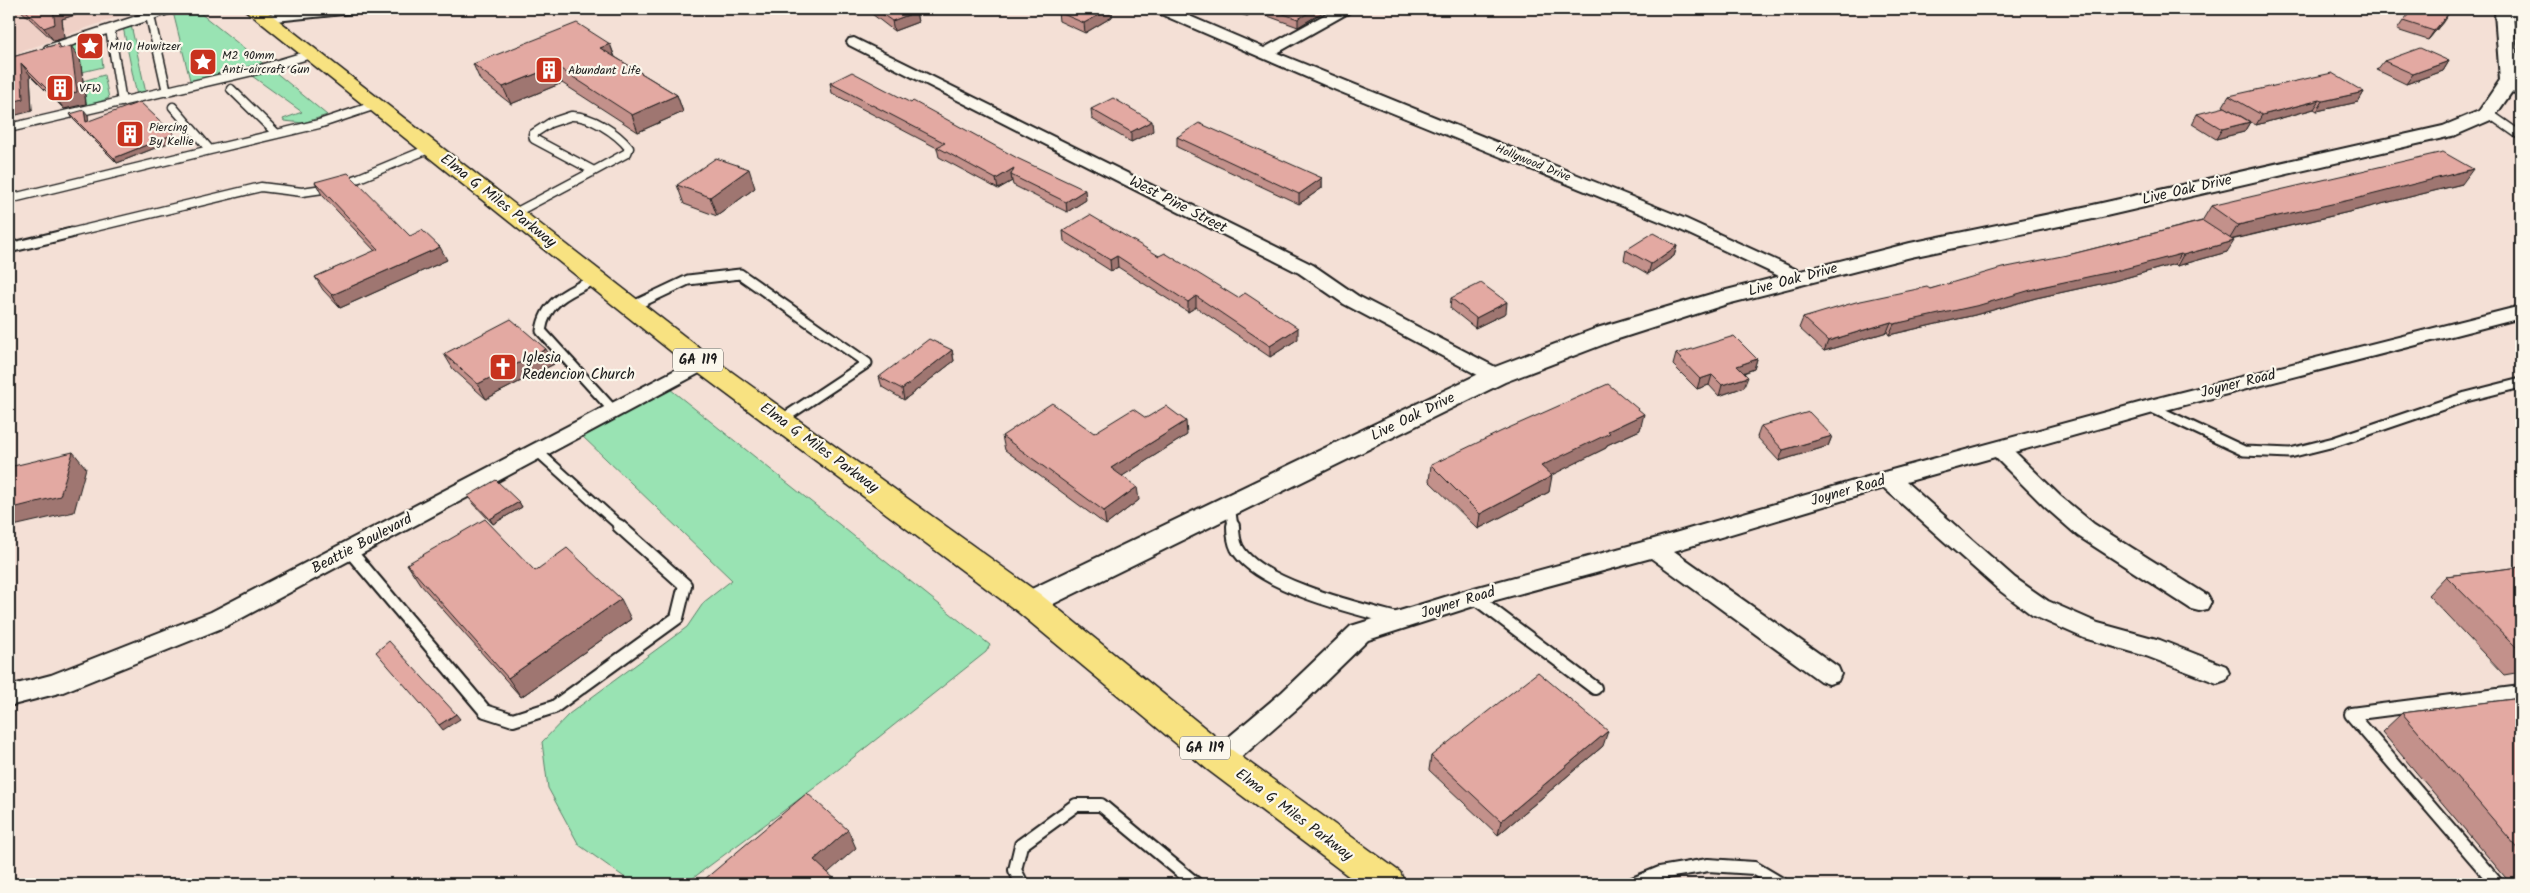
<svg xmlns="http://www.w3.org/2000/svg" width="2530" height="893" viewBox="0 0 2530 893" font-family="Kalam,sans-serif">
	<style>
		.built { fill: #efd0c6 }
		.green { fill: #99e3b3; stroke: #5a8068 }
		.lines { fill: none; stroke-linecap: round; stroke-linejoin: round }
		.service-far2-casing { stroke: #1c1c1c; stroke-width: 11 }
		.service-far1-casing { stroke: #1c1c1c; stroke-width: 13 }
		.service-casing { stroke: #1c1c1c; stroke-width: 16 }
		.minor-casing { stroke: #1c1c1c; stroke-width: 4 }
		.tertiary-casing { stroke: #1c1c1c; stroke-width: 4 }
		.primary-casing { stroke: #1c1c1c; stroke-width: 3 }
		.service-far2 { stroke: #fbf7ec; stroke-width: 8 }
		.service-far1 { stroke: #fbf7ec; stroke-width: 9 }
		.service { stroke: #fbf7ec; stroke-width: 12 }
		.minor { fill: #fbf7ec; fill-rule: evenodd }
		.tertiary { fill: #fbf7ec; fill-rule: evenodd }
		.primary { fill: #f8e281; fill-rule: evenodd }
		.wall { fill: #c3918b; stroke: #1c1c1c }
		.shaded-wall { fill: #9f7671; stroke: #1c1c1c }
		.building { fill: #e3a9a2; stroke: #1c1c1c }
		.labels { text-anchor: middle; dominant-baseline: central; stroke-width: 4.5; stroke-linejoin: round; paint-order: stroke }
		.far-poi-label { font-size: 12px; fill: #1c1c1c; stroke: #fbf7ec; text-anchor: start }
		.far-street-label { font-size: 12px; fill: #1c1c1c; stroke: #fbf7ec }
		.shield { fill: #fbf7ec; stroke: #5f5e5a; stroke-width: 1 }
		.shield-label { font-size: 14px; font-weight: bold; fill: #1c1c1c }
		.street-label { font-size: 15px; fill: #1c1c1c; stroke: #fbf7ec }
		.poi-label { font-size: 15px; fill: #1c1c1c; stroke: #fbf7ec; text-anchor: start }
	</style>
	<rect width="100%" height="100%" fill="#f4e0d6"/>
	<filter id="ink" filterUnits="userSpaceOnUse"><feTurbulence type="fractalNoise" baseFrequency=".02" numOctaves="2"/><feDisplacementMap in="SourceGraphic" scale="10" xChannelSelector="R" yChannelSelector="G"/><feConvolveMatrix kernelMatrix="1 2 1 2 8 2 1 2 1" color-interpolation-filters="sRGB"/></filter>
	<g filter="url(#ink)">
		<path class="built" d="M9 9H139L9 56Z"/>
		<path class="green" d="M182 9H195L264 64 191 84 173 12Z
			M131 25 146 93 137 96 123 27Z
			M99 36 103 67 82 72 48 52Z
			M274 71 327 115 303 123 284 121 283 119 302 112 252 76Z
			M104 75 109 98 87 107 83 81Z
			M670 389 990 645 986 652 825 780 685 884H634L579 845 548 788 542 742 569 714 687 627 704 602 732 580 580 434Z"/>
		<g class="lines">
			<defs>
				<path id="service-far2" d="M150 16 167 92
					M110 29 122 102
					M48 49 171 9
					M231 89 277 134
					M173 107 210 150 319 124 376 105
					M2488 113 2521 136
					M571 116C590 115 617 133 629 148L627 153 594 171 534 139 533 134 550 123Z
					M9 128 261 69 311 54
					M9 199 210 150
					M513 214 594 171
					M66 234 261 187 302 192 330 188 359 178 431 148"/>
				<path id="service-far1" d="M9 248 71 233
					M596 279C571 291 545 300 541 331L613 410
					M631 307 688 280 740 274 867 363 781 420
					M2150 407 2244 451 2290 453 2334 442 2466 397 2521 383
					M537 451 621 527
					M1230 505 1233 527"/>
				<path id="service" d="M1233 526C1233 533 1234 542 1237 548 1257 585 1358 609 1397 619
					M349 550 485 711 513 720 554 707 677 618 685 585 619 526
					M1474 597 1595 688
					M1022 884 1015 870 1021 845 1076 805H1101L1196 884
					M1633 884 1660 873 1708 865 1754 868 1781 884
					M2497 884 2351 714 2521 692"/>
				<path id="minor" d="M313 9H360L353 13 266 22 259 18 266 14Z
					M1154 9H1173L1264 48 1335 9H1352L1350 12 1277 53 1686 219 1806 274 1808 278 1806 282H1792L1674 227 1336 90 1156 12Z
					M854 38 1313 265 1358 296 1503 371 1506 376 1503 381 1496 383 1489 381 1344 304 1299 273 849 45 847 42 849 39Z
					M2506 82 2521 84V94L2500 90 2498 87 2500 84Z
					M2521 306V318L2150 414 2015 452 2060 496 2094 524 2207 595 2211 602 2207 609 2199 611 2191 609 2078 536 2045 507 1995 457 1906 482 2015 578 2048 601 2098 623 2160 640 2226 666 2229 673 2226 680 2217 683 2146 656 2084 638 2032 615 1999 590 1884 488 1674 551 1838 667 1841 674 1838 681 1829 684 1820 681 1651 558 1474 606 1368 640 1300 706 1229 768 1220 771 1211 768 1207 760 1211 752 1282 692 1351 626 1474 588 1654 539 1888 471 2150 400Z
					M702 356 709 358 712 363 709 368 227 626 63 692 9 706V686L51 675 211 612Z"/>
				<path id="tertiary" d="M2498 9H2520L2513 15 2520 80 2493 119 2456 135 2093 219 1911 257 1727 304 1615 340 1505 382 1039 611 1029 615 1019 611 1014 603 1019 595 1487 370 1597 328 1711 294 1910 243 2093 205 2443 126 2479 111 2500 80 2495 13Z"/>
				<path id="primary" d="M244 9H264L711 357 1040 594 1232 750 1400 872 1405 884H1359L1208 770 1018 612 693 369Z"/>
			</defs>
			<use href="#service-far2" class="service-far2-casing"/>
			<use href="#service-far1" class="service-far1-casing"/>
			<use href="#service" class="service-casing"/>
			<use href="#minor" class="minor-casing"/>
			<use href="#tertiary" class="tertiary-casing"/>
			<use href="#primary" class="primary-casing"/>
			<use href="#service-far2" class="service-far2"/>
			<use href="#service-far1" class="service-far1"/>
			<use href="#service" class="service"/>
			<use href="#minor" class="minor"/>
			<use href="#tertiary" class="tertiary"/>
			<use href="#primary" class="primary"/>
		</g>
		<path class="wall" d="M19 9H94L62 19 64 38 54 41Z
			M871 9H911L916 12 918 22 894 31 872 14Z
			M1064 9H1112V17L1085 33 1059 21 1058 12Z
			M1223 9H1328L1298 27 1254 11 1247 16Z
			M2403 21 2443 22 2428 40 2397 30Z
			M58 44 61 48 80 58 86 104 64 109 30 75 32 111 9 58Z
			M610 44 615 57 677 95 683 112 638 132 562 83 511 104 480 80 473 64Z
			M2384 61H2449L2443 71 2406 84 2377 70Z
			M830 83 1086 200 1067 212 1013 185 1012 181 998 189 939 157 937 148 832 93Z
			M2364 92 2358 102 2317 111 2314 109 2256 125 2223 106 2229 96Z
			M1091 109 1153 131 1131 142 1092 119Z
			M70 114 88 115V121L178 139 117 163 73 119Z
			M2197 114 2250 122 2244 132 2216 139 2192 124Z
			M1177 137 1322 178V188L1299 204 1177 147Z
			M315 182 410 236 447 260 340 308 323 290 315 277 375 251 322 195Z
			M2462 184 2353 211 2231 240 2227 252 2177 266 2175 264 2114 281 2036 298 1975 315 1889 335 1887 332 1824 351 1799 328 1803 318 1930 289 2072 254 2202 221 2211 206Z
			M677 185 755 188 717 216 684 204Z
			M1063 231 1159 256 1298 339 1270 357 1196 307 1188 312 1118 267 1111 271 1064 241Z
			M1677 246 1674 256 1648 274 1624 260 1626 250Z
			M1451 298 1506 313 1475 328 1450 308Z
			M952 350 954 361 904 400 882 387 879 377Z
			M444 354 554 364 486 399 453 369Z
			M1676 354 1757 359 1754 369 1744 373V387L1719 396 1709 385 1697 389 1673 365Z
			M1146 418 1187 435 1122 476 1139 500 1106 525 1005 450 1002 436 1094 433Z
			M1761 426 1832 436 1828 446 1779 461 1757 437Z
			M1640 430 1607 445 1606 448 1551 475 1549 492 1478 529 1429 481 1431 465Z
			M468 496 519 502 522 507 493 524 471 501Z
			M407 564 535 571 631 619 521 697 420 584Z
			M2521 567V672L2504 675 2428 595 2446 576Z
			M2521 698V884H2511L2382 732 2402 713Z
			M1603 746 1498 835 1429 770 1431 756Z"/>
		<path class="shaded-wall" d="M53 9H94L62 19 64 38 54 41 44 28Z
			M1110 9H1112V17L1085 33 1084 23Z
			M1247 9H1254V11L1247 16Z
			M1315 9H1328L1298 27V19Z
			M916 12 918 22 894 31 892 21Z
			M2449 13 2443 22 2428 40 2434 31Z
			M610 44 616 61 600 48Z
			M71 46 80 58 86 104 64 109 55 97Z
			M2449 61 2443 71 2406 84 2413 74Z
			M21 63 30 75 32 111 9 117V103Z
			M556 66 562 83 511 104 503 87Z
			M2364 92 2358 102 2317 111 2323 101Z
			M677 95 683 112 638 132 632 115Z
			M2320 100 2314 109 2256 125 2262 115Z
			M84 110 88 115 89 127 86 122Z
			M1152 121 1153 131 1131 142V132Z
			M2250 122 2244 132 2216 139 2222 129Z
			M174 134 178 139 117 163 114 158Z
			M1014 168 1011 175 1012 181 998 189 996 179Z
			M749 169 755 188 717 216 710 197Z
			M2473 169 2462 184 2353 211 2229 240 2238 225Z
			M1322 178V188L1299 204V194Z
			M1085 190 1086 200 1067 212 1066 202Z
			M2234 241 2227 252 2177 266 2183 255Z
			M1677 246 1674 256 1648 274 1651 264Z
			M440 247 447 260 340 308 332 295Z
			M2181 254 2175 264 2114 281 2036 298 1975 315 1889 335 1894 324 2041 287Z
			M1117 256 1118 267 1111 271 1110 260Z
			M1196 296V307L1188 312V302Z
			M1507 302 1506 313 1475 328 1476 318Z
			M1891 322 1887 332 1824 351 1828 341Z
			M1298 328V339L1270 357V346Z
			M546 349 554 364 486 399 478 384Z
			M952 350 954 361 904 400 902 389Z
			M1757 359 1754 369 1733 376 1737 366Z
			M1712 375 1709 385 1697 389 1700 379Z
			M1748 377 1744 387 1719 396 1722 385Z
			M1644 414 1640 430 1607 445 1606 448 1538 482 1541 466 1608 431Z
			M1186 421 1187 435 1113 482 1111 468Z
			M1832 436 1828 446 1779 461 1783 450Z
			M73 452 86 468 74 512 9 527V509Z
			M1552 476 1549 492 1478 529 1480 514Z
			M1137 487 1139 500 1106 525 1104 511Z
			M519 502 522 507 493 524 490 519Z
			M621 599 631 619 521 697 508 678Z
			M456 714 460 719 443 730 439 725Z
			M1608 731 1603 746 1498 835 1501 821Z
			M848 830 856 848 822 878 814 860Z"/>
		<path class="building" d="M24 9H53L55 24 44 28Z
			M875 9H911L916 12 892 21Z
			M1064 9H1110L1084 23 1058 12Z
			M1269 9H1315L1298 19Z
			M2413 9H2436L2449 13 2434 31 2403 21Z
			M577 23 610 44 600 48 677 95 632 115 556 66 503 87 473 64Z
			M58 44 59 49 71 46 77 92 55 97 21 63 23 99 9 103V58Z
			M2420 48 2449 61 2413 74 2384 61Z
			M852 72 911 103 913 101 1019 159 1085 190 1066 202 1011 175 1014 168 996 179 937 147 945 143 830 83Z
			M2332 73 2364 92 2323 101 2320 100 2262 115 2229 96Z
			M1113 98 1152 121 1131 132 1091 109Z
			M140 102 174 134 114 158 70 114 84 110 86 122Z
			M2225 107 2250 122 2222 129 2197 114Z
			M1199 123 1322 178 1299 194 1177 137Z
			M2443 152 2473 169 2363 197 2238 225 2211 206Z
			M716 158 749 169 710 197 677 185Z
			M348 173 410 236 422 230 440 247 332 295 315 277 378 249 315 182Z
			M1090 215 1159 256 1165 253 1238 298 1245 293 1298 328 1270 346 1196 296 1188 302 1117 256 1110 260 1063 231Z
			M2203 221 2234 241 2183 255 2181 254 2120 270 2041 287 1980 305 1894 324 1891 322 1828 341 1803 318 1856 302 1927 287 1930 289 2002 268 2072 254Z
			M1653 233 1677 246 1651 264 1626 250Z
			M1481 283 1507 302 1476 318 1451 298Z
			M511 319 546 349 478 384 444 354Z
			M1734 336 1757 359 1737 366 1748 377 1722 385 1712 375 1700 379 1676 354Z
			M929 339 952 350 902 389 879 377Z
			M1608 384 1644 414 1608 431 1610 433 1541 466 1552 476 1480 514 1431 465 1502 431Z
			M1052 403 1094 433 1133 409 1146 418 1166 406 1186 421 1111 468 1137 487 1104 511 1002 436Z
			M1809 412 1832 436 1783 450 1761 426Z
			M73 452 60 496 9 509V467Z
			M496 480 519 502 490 519 468 496Z
			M485 519 535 571 567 548 621 599 508 678 407 564Z
			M2521 567V652L2446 576Z
			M389 641 456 714 439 725 376 652Z
			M1538 672 1608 731 1501 821 1431 756Z
			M2521 698V852L2402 713Z
			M807 793 848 830 814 860 840 884H699Z"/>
	</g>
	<defs>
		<symbol id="sight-square" viewBox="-11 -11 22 22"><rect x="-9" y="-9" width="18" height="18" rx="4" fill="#c8321e" stroke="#fbf7ec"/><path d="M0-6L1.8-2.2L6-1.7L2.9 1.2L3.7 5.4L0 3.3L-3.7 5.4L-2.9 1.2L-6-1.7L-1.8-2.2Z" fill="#fff"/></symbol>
		<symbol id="building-square" viewBox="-11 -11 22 22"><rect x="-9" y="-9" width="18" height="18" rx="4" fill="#c8321e" stroke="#fbf7ec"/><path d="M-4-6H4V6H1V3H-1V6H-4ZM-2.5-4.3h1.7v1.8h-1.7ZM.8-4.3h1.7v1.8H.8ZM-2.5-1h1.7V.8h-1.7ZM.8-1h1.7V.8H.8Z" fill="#fff"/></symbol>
		<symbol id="church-square" viewBox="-11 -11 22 22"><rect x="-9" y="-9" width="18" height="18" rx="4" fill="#c8321e" stroke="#fbf7ec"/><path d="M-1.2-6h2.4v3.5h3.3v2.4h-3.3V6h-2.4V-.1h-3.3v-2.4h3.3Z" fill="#fff"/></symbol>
	</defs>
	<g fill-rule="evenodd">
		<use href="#sight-square" x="74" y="30" width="32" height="32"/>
		<use href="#sight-square" x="187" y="46" width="32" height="32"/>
		<use href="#building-square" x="533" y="54" width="32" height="32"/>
		<use href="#building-square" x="44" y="72" width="32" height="32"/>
		<use href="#building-square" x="114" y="118" width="32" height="32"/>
		<use href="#church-square" x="487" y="351" width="32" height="32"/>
	</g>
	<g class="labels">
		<g class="far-poi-label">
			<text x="109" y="46">M110 Howitzer</text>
			<text x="222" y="55">M2 90mm<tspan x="222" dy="14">Anti-aircraft Gun</tspan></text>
			<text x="568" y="70">Abundant Life</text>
			<text x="79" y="88">VFW</text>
			<text x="149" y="127">Piercing<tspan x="149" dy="14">By Kellie</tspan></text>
		</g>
		<g class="far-street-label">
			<text transform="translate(1533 163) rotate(22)">Hollywood Drive</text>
		</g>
		<g class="shield">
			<rect x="673" y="348.5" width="50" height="23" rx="4"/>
			<rect x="1180" y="736.5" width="50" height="23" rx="4"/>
		</g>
		<g class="shield-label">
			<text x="698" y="360">GA 119</text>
			<text x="1205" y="748">GA 119</text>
		</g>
		<g class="street-label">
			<text transform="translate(2187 190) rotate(-13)">Live Oak Drive</text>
			<text transform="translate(498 201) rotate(38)">Elma G Miles Parkway</text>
			<text transform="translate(1178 205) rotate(27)">West Pine Street</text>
			<text transform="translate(1793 280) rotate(-15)">Live Oak Drive</text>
			<text transform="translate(2238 384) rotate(-14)">Joyner Road</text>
			<text transform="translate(1413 417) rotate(-26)">Live Oak Drive</text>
			<text transform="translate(819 448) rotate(36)">Elma G Miles Parkway</text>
			<text transform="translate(1848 491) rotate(-16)">Joyner Road</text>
			<text transform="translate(362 544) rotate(-28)">Beattie Boulevard</text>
			<text transform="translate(1458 603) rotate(-17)">Joyner Road</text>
			<text transform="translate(1294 815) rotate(37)">Elma G Miles Parkway</text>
		</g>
		<g class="poi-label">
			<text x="522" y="358">Iglesia<tspan x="522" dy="17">Redencion Church</tspan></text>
		</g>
	</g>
	<rect width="2530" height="893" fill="none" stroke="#fbf7ec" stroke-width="30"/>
	<rect x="15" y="15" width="2500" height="863" fill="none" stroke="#1c1c1c" stroke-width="2" filter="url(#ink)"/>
</svg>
